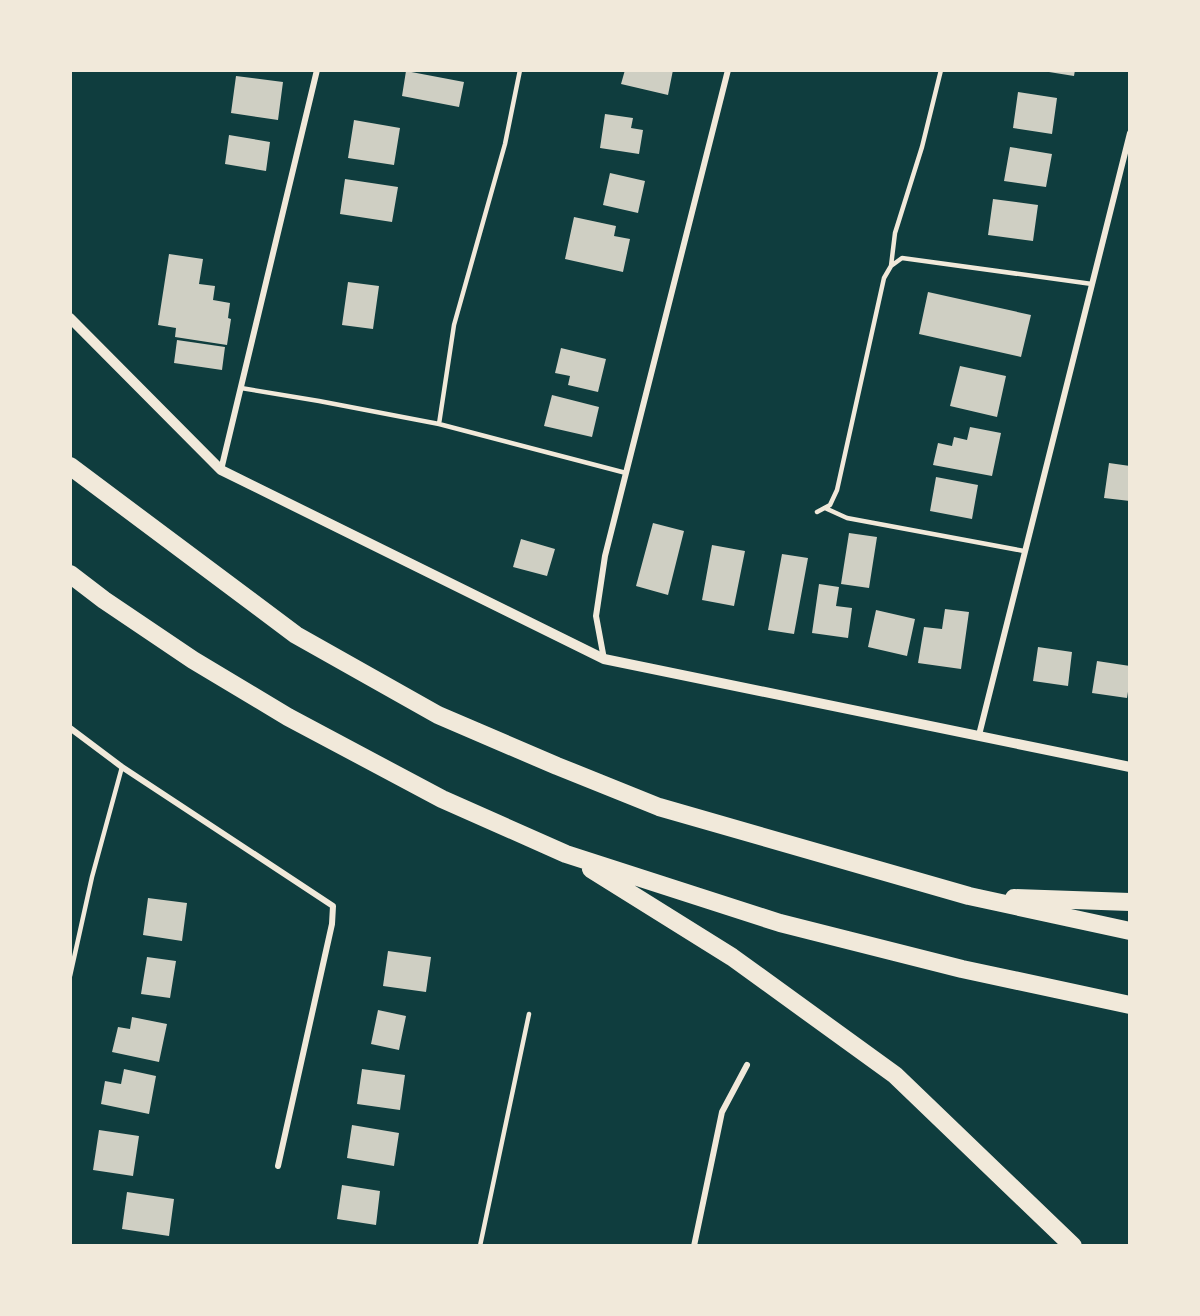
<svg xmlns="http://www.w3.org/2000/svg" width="1200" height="1316" viewBox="0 0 1200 1316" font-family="Arial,sans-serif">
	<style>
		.building { fill: #cfcfc3 }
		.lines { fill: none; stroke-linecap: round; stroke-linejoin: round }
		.service { stroke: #f1e9da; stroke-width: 4.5 }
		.minor { stroke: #f1e9da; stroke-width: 6 }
		.tertiary { stroke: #f1e9da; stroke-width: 10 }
		.motorway { stroke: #f1e9da; stroke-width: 18 }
	</style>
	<rect width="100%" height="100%" fill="#0f3d3e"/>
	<path class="building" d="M625 70H673L668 95 621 84Z
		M1049 70H1075L1074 76 1049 72Z
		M406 71 464 82 459 107 402 96Z
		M236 76 283 82 278 120 231 113Z
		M1018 92 1057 98 1052 134 1013 128Z
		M605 114 633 118 631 128 643 130 639 154 600 148Z
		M354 120 400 128 394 165 348 158Z
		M229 135 270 142 266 171 225 164Z
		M1010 147 1052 154 1046 187 1004 181Z
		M610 173 645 181 638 213 603 205Z
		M345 179 398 187 392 222 340 214Z
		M993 199 1038 205 1033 241 988 235Z
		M574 217 616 226 614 236 630 239 623 272 565 259Z
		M169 254 203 259 199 284 215 286 213 300 230 303 228 318 231 319 227 345 175 337 176 328 158 325Z
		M348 282 379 286 373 329 342 325Z
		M928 292 1031 315 1021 357 919 334Z
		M177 340 225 347 222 370 174 363Z
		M561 348 606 359 598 392 568 385 570 376 555 373Z
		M960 366 1006 376 997 417 950 406Z
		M552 395 599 407 592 437 544 426Z
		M970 427 1001 433 992 476 933 465 938 443 952 446 954 437 967 440Z
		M1109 463 1130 466V501L1104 498Z
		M936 477 978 485 972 519 930 511Z
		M653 523 684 531 668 595 636 586Z
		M849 533 877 537 869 588 841 584Z
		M521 539 555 549 547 576 513 567Z
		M712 545 745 551 734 606 702 600Z
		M782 554 808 558 794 634 768 630Z
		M819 584 839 587 836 606 852 608 848 638 812 633Z
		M945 609 969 612 961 669 918 663 924 627 942 629Z
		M876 610 915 619 907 656 868 647Z
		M1038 647 1072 652 1068 686 1033 681Z
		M1097 661 1130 666V679L1127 698 1092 693Z
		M148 898 187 903 182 941 143 935Z
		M388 951 431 957 426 992 383 986Z
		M147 957 176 961 170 998 141 994Z
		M378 1010 406 1016 399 1050 371 1044Z
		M132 1017 167 1024 159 1062 112 1052 118 1027 130 1029Z
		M124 1069 156 1076 149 1114 101 1104 105 1081 121 1084Z
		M362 1069 405 1075 400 1110 357 1104Z
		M352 1125 399 1133 394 1166 347 1158Z
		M99 1130 139 1136 133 1176 93 1170Z
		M342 1185 380 1191 376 1225 337 1219Z
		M127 1192 174 1199 169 1236 122 1229Z"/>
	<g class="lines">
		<path class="service" d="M891 266 895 233 922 147 941 70
			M241 388 319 401 439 424 626 473
			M439 424 454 325 505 144 520 70
			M825 508 847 518 1024 551
			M817 512 830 505 837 490 884 278 891 266 902 258 1092 284
			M70 976 92 877 122 767
			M480 1246 529 1014"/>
		<path class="minor" d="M221 470 317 70
			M604 659 596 616 605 556 728 70
			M70 728 122 767 333 906 332 924 278 1166
			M979 735 1130 133
			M694 1246 722 1112 747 1065"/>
		<path class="tertiary" d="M70 318 221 470 604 659 1130 767"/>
		<path class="motorway" d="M70 466 296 635 438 715 557 766 659 807 969 896 1130 931
			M70 574 104 600 193 660 288 717 442 799 566 854 780 923 962 969 1130 1005
			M591 869 732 957 895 1075 1073 1246
			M1014 898 1130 902"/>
	</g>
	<rect width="1200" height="1316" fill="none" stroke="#f1e9da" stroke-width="144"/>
</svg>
